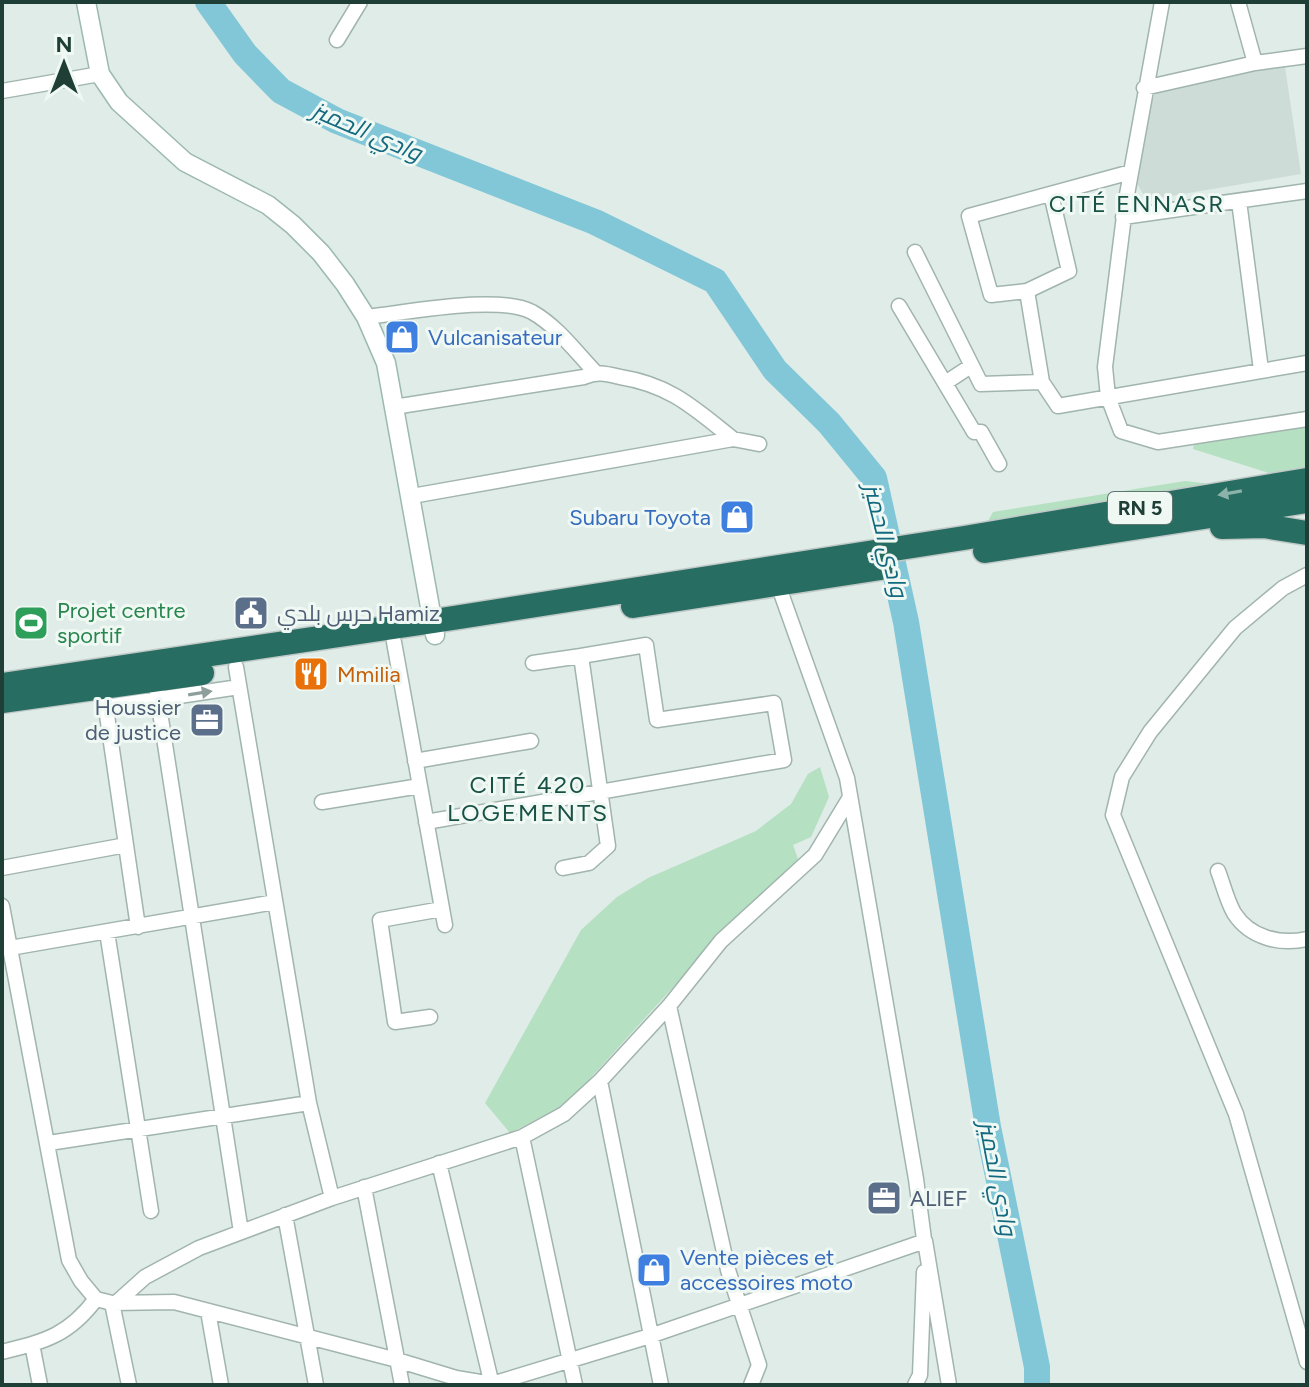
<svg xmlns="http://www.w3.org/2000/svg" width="1309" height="1387" viewBox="0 0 1309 1387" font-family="Figtree,Cairo,sans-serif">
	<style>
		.built { fill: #cddcd6 }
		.green { fill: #b5e0c2 }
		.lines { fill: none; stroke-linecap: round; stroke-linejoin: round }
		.river { stroke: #81c7d7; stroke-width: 26 }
		.street-casing { stroke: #a1b4ae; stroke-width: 17 }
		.secondary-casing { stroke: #9cb9b0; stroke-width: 21 }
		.highway-casing { stroke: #c0c9c7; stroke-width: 27 }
		.street { stroke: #fff; stroke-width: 14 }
		.secondary { stroke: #fff; stroke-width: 18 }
		.highway { stroke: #276d61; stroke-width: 24 }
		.oneway { fill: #8cb2aa }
		.oneway2 { fill: #8e9e9a }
		.labels { text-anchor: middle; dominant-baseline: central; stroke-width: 6; stroke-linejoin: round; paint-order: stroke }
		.shield { fill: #f0f8f4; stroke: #5d766f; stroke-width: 2 }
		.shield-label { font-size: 20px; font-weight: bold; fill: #1e3e36 }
		.shop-label { font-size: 22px; fill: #366cbe; stroke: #f0f8f4; text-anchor: start }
		.leisure-label { font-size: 22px; fill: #27864d; stroke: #f0f8f4; text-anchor: start }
		.service-label { font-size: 22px; fill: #4e5e75; stroke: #f0f8f4; text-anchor: start }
		.food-label { font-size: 22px; fill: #c56008; stroke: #f0f8f4; text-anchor: start }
		.water-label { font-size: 24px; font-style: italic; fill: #13697f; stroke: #f0f8f4 }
		.neighbourhood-label { font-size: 24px; letter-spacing: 2px; fill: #185246; stroke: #f0f8f4 }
	</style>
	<rect width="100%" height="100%" fill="#dfece7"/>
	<path class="built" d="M1285 67 1301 174 1147 200 1137 184 1151 104 1158 87Z"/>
	<path class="green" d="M1307 427V467L1269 473 1193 449 1194 443Z
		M1185 481 1212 484 987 523 993 512Z
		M820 767 829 797 811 837 793 845 798 859 715 941 566 1105 510 1133 485 1103 581 930 617 897 648 878 756 831 791 804 808 774Z"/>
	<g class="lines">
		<path class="river" d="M208 2 245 54 281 91 337 121 595 222 715 281 775 370 829 423 874 478 906 622 988 1127 1037 1367V1385"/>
		<defs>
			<path id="street" d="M1162 2 1126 200 1105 367 1108 397 1121 431 1158 442 1307 419
				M337 40 360 2
				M1255 63 1307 56
				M1144 88 1255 63 1238 2
				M2 91 100 74
				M1239 201 1261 370
				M1123 217 1307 191
				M915 252 981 384 1042 382 1058 406 1307 363
				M1027 291 1069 271 1051 194
				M899 306 974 432H981L999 464
				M366 317C406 313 497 294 532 312 557 326 576 352 595 372
				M1042 382 1027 291 991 295 969 216 1131 172
				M945 383 971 366
				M394 407 584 377C597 371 607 374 620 377 671 385 695 409 733 439
				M412 496 733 439 759 444
				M1307 575 1283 588 1235 628 1150 732 1122 777 1113 815 1236 1114 1307 1362
				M776 579 847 778 916 1179 925 1247
				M394 642 445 925
				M533 663 581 656
				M155 680 241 1232
				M103 688 138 927
				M106 707 239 687
				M415 761 531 741
				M322 802 420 786
				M426 822 784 760 774 703 657 720 646 645 581 656 608 846 589 863 563 868
				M2 868 126 845
				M1218 871C1223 884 1227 901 1234 913 1250 938 1280 945 1307 939
				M2 906 69 1260 81 1281 96 1299 112 1303 174 1302 397 1360 456 1378 492 1384 650 1336 925 1241 949 1385
				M107 932 151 1211
				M10 948 275 902
				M669 1006 728 1270 759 1365 751 1385
				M430 1017 395 1022 380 920 442 909
				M600 1081 661 1385
				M309 1103 332 1198
				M522 1137 575 1385
				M49 1143 309 1103 236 667
				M439 1163 492 1385
				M364 1187 402 1385
				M285 1215 316 1385
				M112 1303 129 1385
				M116 1303 145 1277 199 1248 332 1198 522 1137 564 1114 600 1081 669 1006 721 941 815 855 849 799
				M208 1311 221 1385
				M32 1344 40 1385
				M2 1352C45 1341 68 1336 96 1299
				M915 1385 920 1375 924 1272"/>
			<path id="secondary" d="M86 2 100 74 119 102 185 162 268 205 293 225 321 253 345 284 366 317 386 363 435 635"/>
			<path id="highway" d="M1222 527 1264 526 1307 533
				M985 551 1307 501
				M633 606 881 568
				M2 685 434 621 964 538 1307 480
				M2 701 202 673"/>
		</defs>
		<use href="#street" class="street-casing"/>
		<use href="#secondary" class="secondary-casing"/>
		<use href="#highway" class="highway-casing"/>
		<use href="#street" class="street"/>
		<use href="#secondary" class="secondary"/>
		<use href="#highway" class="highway"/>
	</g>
	<defs><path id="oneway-solid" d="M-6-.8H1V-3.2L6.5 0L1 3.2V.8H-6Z" transform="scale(2)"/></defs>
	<use class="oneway" href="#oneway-solid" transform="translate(1230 493) rotate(170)"/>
	<use class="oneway2" href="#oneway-solid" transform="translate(200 693) rotate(-9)"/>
	<defs>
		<symbol id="shop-square" viewBox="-11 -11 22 22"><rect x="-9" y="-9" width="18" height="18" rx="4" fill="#3f7fe0" stroke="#f0f8f4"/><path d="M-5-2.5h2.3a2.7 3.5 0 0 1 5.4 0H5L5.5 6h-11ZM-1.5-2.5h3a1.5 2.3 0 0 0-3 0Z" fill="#fff"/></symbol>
		<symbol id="civic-square" viewBox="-11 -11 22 22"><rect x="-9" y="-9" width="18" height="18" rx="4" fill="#5c6f8a" stroke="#f0f8f4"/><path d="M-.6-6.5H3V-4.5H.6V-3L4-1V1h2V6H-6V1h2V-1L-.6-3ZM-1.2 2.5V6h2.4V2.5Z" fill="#fff"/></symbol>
		<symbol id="stadium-square" viewBox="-11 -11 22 22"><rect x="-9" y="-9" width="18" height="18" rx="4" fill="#2e9e5b" stroke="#f0f8f4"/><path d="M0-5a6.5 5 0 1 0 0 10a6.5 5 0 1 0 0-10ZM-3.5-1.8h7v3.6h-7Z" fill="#fff"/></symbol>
		<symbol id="restaurant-square" viewBox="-11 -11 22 22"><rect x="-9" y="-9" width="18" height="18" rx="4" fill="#e8710a" stroke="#f0f8f4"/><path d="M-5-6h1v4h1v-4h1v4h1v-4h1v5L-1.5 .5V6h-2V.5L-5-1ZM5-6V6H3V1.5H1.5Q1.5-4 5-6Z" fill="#fff"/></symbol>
		<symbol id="office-square" viewBox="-11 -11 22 22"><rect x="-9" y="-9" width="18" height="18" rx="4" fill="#5c6f8a" stroke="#f0f8f4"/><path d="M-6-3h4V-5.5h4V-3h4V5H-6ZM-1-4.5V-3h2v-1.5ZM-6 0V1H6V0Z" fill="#fff"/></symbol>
	</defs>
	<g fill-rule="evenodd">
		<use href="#shop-square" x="382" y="317" width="40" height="40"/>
		<use href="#shop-square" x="717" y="497" width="40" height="40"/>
		<use href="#civic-square" x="231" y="593" width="40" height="40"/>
		<use href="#stadium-square" x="11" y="603" width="40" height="40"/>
		<use href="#restaurant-square" x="291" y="654" width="40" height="40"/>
		<use href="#office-square" x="187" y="700" width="40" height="40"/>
		<use href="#office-square" x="864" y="1178" width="40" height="40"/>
		<use href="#shop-square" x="634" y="1250" width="40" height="40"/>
	</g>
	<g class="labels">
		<rect class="shield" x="1108" y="492" width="64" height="32" rx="6"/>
		<g class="shield-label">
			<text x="1140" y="508">RN 5</text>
		</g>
		<g class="shop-label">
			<text x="428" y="337">Vulcanisateur</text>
			<text x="711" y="517" text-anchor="end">Subaru Toyota</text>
			<text x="680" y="1257">Vente pièces et<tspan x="680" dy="25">accessoires moto</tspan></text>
		</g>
		<g class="leisure-label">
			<text x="57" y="610">Projet centre<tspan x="57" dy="25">sportif</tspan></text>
		</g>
		<g class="service-label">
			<text x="277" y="613">حرس بلدي Hamiz</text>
			<text x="181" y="707" text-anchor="end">Houssier<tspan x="181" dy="25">de justice</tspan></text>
			<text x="910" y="1198">ALIEF</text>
		</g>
		<g class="food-label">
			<text x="337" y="674">Mmilia</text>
		</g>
		<g class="water-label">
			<text transform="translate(367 131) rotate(23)">وادي الحميز</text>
			<text transform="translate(886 540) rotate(76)">وادي الحميز</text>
			<text transform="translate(998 1178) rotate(79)">وادي الحميز</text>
		</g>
		<g class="neighbourhood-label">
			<text x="1137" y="203">CITÉ ENNASR</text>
			<text x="528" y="784">CITÉ 420<tspan x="528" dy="28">LOGEMENTS</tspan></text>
		</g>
	</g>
	<rect width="1309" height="1387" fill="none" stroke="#1e3e36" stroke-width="8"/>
	<g transform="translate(64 64)" stroke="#f0f8f4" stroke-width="6" paint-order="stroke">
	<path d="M0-6L14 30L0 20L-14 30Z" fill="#1e3e36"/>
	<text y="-12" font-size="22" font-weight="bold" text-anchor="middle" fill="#1e3e36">N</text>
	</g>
</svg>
